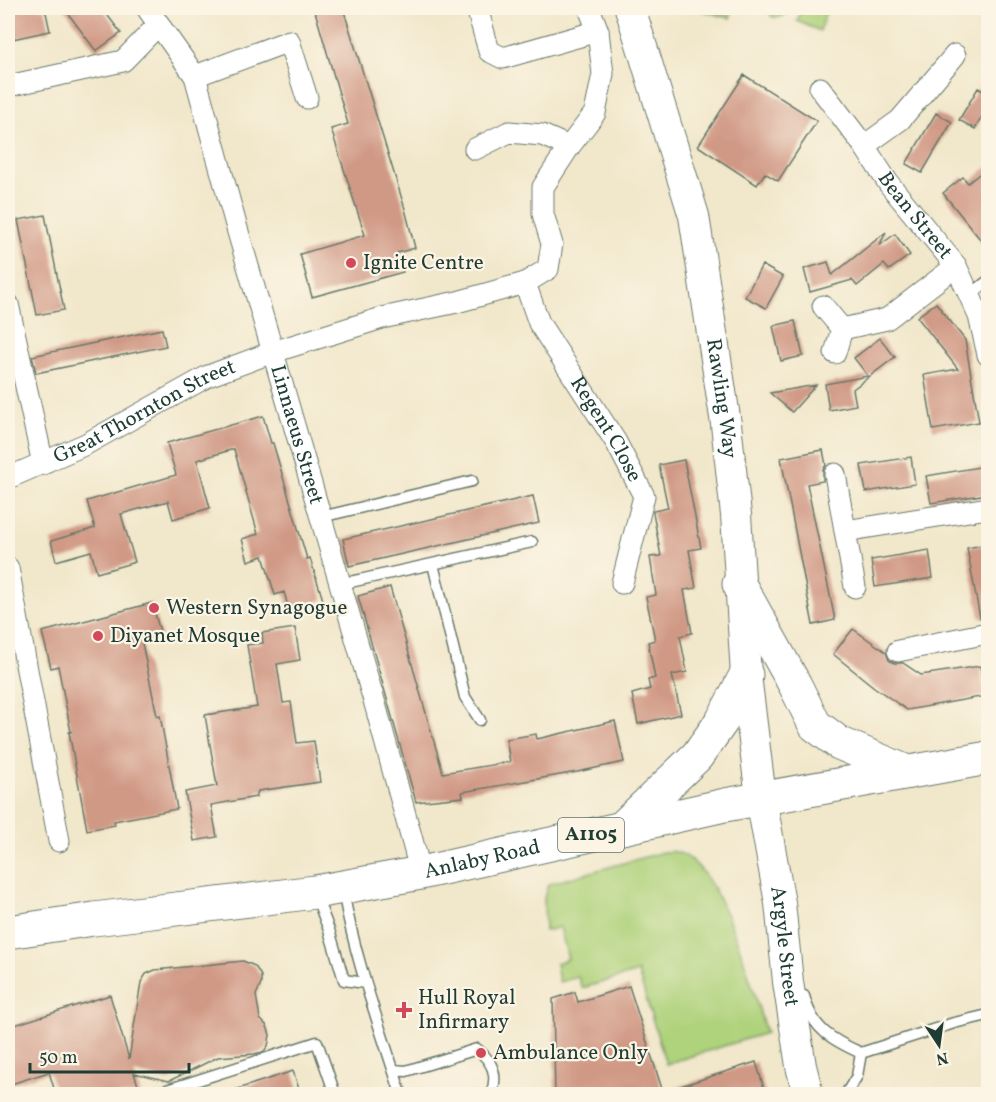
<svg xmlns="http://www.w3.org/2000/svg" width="996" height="1102" viewBox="0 0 996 1102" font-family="Vollkorn,serif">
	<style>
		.green { fill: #afd27b; stroke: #678858; stroke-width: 1.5 }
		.building { fill: #d09985 }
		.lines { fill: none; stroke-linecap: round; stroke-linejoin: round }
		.lane-casing { stroke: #687869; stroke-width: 13 }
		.street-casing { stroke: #687869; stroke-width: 23 }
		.secondary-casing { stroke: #687869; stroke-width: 32 }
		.primary-casing { stroke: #687869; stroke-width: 35 }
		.lane { stroke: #fff; stroke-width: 10 }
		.street { stroke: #fff; stroke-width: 21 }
		.secondary { stroke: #fff; stroke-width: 30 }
		.primary { stroke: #fff; stroke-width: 33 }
		.poi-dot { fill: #d1495b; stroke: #fcf5e5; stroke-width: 2 }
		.labels { text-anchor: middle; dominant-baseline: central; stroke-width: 4.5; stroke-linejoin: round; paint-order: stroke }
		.shield { fill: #fcf5e5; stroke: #617469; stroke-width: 1.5 }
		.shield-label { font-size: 20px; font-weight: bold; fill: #1f3d34 }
		.street-label { font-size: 21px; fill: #1f3d34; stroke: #fcf5e5 }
		.poi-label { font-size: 21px; fill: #1f3d34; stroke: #fcf5e5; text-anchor: start }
	</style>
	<rect width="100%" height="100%" fill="#fcf5e5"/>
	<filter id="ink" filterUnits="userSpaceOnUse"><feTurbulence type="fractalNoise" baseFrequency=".0167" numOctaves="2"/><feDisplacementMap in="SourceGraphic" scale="12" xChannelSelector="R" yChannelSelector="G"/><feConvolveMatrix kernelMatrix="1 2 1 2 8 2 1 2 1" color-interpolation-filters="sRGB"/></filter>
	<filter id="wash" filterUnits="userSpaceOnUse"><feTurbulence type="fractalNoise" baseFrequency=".008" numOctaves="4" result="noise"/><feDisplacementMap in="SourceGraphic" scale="24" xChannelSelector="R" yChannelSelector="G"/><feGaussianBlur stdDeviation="1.35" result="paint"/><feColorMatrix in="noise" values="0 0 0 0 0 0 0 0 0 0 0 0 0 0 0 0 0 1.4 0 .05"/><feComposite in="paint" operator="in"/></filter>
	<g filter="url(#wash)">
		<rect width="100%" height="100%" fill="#f1e7cb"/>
		<path class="green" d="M693 8H733L730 18Z
			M768 8H796C787 11 781 21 771 16Z
			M802 8H827L820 31 797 21Z
			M663 852C667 852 672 851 676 852 721 861 754 994 766 1033L666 1064 638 972 582 988 578 977 559 982 556 963 568 959 560 927 545 931 544 898 548 884Z"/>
		<g id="blocks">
			<path class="building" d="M30 8H45L50 31 8 40V12Z
				M64 8H102L121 33 96 51Z
				M314 8H343L405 209 415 248 397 253 403 272 312 297 300 254 365 235 331 129 348 124Z
				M744 75 817 121 778 181 765 173 757 185 698 146Z
				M978 88 988 94V106L975 129 959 120Z
				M936 113 952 122 922 173 906 164Z
				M988 167V249L943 193 963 177 968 183Z
				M45 215 64 310 37 315 18 220Z
				M886 232 879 246 895 234 910 255 889 270 884 264 857 286 852 280 810 292 804 269 828 262 832 275Z
				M762 265 783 277 766 308 745 297Z
				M936 303 965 340 979 422 933 430 924 375 958 369 917 317Z
				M795 321 803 356 781 361 773 326Z
				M162 329 166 346 36 373 32 356Z
				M880 338 895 357 853 389 856 405 829 410 825 384 868 376 854 358Z
				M816 385 792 412 770 393Z
				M263 416 271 443H273L307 559 310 558 323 600 289 610 284 592 275 595 263 556 248 561 242 539 258 534 234 449 197 460 210 508 173 519 168 501 121 514 135 562 97 573 91 551 56 561 51 541 95 528 87 501 176 475 167 443Z
				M823 450 826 465 823 470V481L807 484 835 620 813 625 781 458Z
				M911 457 915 484 866 492 861 465Z
				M684 460 701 548 689 550 696 588 684 590 692 633 680 636 687 672 672 675 681 714 638 724 632 694 650 689 648 680 655 678 648 642 655 640 646 597 656 595 650 557 661 556 653 513V511L668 508 659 465Z
				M985 466 988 494 931 503 926 476Z
				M533 496 539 523 349 566 343 539Z
				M988 544V617L980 618 967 548Z
				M929 550 933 578 875 587 871 560Z
				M390 587 443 773 510 762 506 739 536 734 537 739 615 721 624 762 577 772 462 792 463 797 416 802 358 596Z
				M152 603 162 639 142 643 157 716 160 715 177 809 114 821 115 825 87 830 69 732H71L58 666 51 668 42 632Z
				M295 628 300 660 277 664 283 703 291 702 297 743 314 741 320 782 258 791 256 797 211 805 217 837 194 841 185 792 217 786 205 715 257 707 247 645 263 643 262 633Z
				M853 629 886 652 889 660 894 663H903L921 675 980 666 986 696 907 710 874 687 833 654Z
				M243 961 255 966 261 976V984L256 995 260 1019 267 1026 270 1035 268 1046 263 1052 254 1054 218 1057 169 1081 134 1073 141 1095H56L49 1072 8 1085V1027L110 995 129 1059 141 982 146 974 155 970Z
				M629 986 664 1095H555L553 999 575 992 578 1002Z
				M756 1062 766 1095H666L665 1091Z
				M293 1071 301 1095H232L231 1091Z"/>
		</g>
	</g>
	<g filter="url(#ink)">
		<use href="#blocks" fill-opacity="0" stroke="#687869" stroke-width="1.5"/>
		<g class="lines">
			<defs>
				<path id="lane" d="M970 295 988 281
					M321 517 472 481
					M433 564 465 697 480 720
					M341 584 532 542
					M343 890C355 960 380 1027 401 1094
					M316 896 329 930 344 980 365 983
					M804 996C812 1029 832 1040 861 1053L954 1023 988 1015
					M394 1070 406 1071 477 1049C492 1061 499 1075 491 1094
					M167 1090 317 1042 335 1094
					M846 1094 857 1076 861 1053"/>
				<g id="street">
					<path id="s1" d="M147 8 195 76 236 225 375 704 421 873"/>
					<path d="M477 8 489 51 503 58 598 31"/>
					<path d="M195 76 289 41 307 98"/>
					<path d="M8 86 123 61 159 24"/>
					<path id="s2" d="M820 88 864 146 889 184 956 266 979 316 988 355"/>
					<path d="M864 146 900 120 955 55"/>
					<path d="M475 149 509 132 542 135 569 147"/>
					<path id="s3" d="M525 283 539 323 616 442 644 496 622 583"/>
					<path d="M8 304 43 464"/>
					<path d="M823 306 842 329 835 353"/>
					<path d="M842 329 887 319 956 266"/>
					<path d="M835 474 855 587"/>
					<path id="s4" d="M8 478 86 444 208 376 273 352 382 318 457 302 525 283 548 269 552 244 543 214V187L569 147 595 113 603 74 598 31 589 8"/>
					<path d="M845 531 988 508"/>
					<path d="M8 568 59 841"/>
					<path d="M898 651 988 633"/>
				</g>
				<g id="secondary">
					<path id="s5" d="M630 8 694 216 726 424 736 515 746 675 761 798 780 903 788 982 801 1066 808 1094"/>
				</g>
				<g id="primary">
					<path d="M739 584 795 685 815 725 839 743 907 772"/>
					<path d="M623 827 697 756 722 721 746 675"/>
					<path id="s6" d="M8 932 94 919 315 892 421 873 725 805 988 758"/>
				</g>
			</defs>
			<use href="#lane" class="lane-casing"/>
			<use href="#street" class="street-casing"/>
			<use href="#secondary" class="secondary-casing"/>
			<use href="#primary" class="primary-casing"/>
			<use href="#lane" class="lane"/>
			<use href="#street" class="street"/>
			<use href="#secondary" class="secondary"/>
			<use href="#primary" class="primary"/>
		</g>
	</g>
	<g class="poi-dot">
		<circle cx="351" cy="263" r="6"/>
		<circle cx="154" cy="608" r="6"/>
		<circle cx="98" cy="636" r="6"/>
		<path d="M401 1001h6v6h6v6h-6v6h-6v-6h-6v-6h6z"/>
		<circle cx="481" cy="1053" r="6"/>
	</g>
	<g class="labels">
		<rect class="shield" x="558" y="818" width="66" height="34" rx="4.5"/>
		<g class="shield-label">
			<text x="591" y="835">A1105</text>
		</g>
		<g class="street-label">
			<text stroke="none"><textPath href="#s2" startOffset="159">Bean Street</textPath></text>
			<text stroke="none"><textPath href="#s5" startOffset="402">Rawling Way</textPath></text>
			<text stroke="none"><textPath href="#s4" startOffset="152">Great Thornton Street</textPath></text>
			<text stroke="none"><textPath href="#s3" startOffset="168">Regent Close</textPath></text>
			<text stroke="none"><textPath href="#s1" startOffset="456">Linnaeus Street</textPath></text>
			<text stroke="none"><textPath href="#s6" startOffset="480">Anlaby Road</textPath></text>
			<text stroke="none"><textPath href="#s5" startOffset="954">Argyle Street</textPath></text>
		</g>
		<g class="poi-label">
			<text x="363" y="263">Ignite Centre</text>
			<text x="166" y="608">Western Synagogue</text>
			<text x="110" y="636">Diyanet Mosque</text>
			<text x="418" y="998">Hull Royal<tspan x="418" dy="24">Infirmary</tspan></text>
			<text x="493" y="1053">Ambulance Only</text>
		</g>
	</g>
	<rect width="996" height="1102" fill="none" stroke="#fcf5e5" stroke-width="30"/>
	<g transform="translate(939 1045) rotate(167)" stroke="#fcf5e5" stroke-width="4.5" paint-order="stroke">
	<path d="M0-4.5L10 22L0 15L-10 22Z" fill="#1f3d34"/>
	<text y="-9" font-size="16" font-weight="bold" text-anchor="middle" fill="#1f3d34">N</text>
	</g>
	<path d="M30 1063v9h159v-9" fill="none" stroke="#1f3d34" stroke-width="3"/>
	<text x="39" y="1063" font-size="18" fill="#1f3d34" stroke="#fcf5e5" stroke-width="4.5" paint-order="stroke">50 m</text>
</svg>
